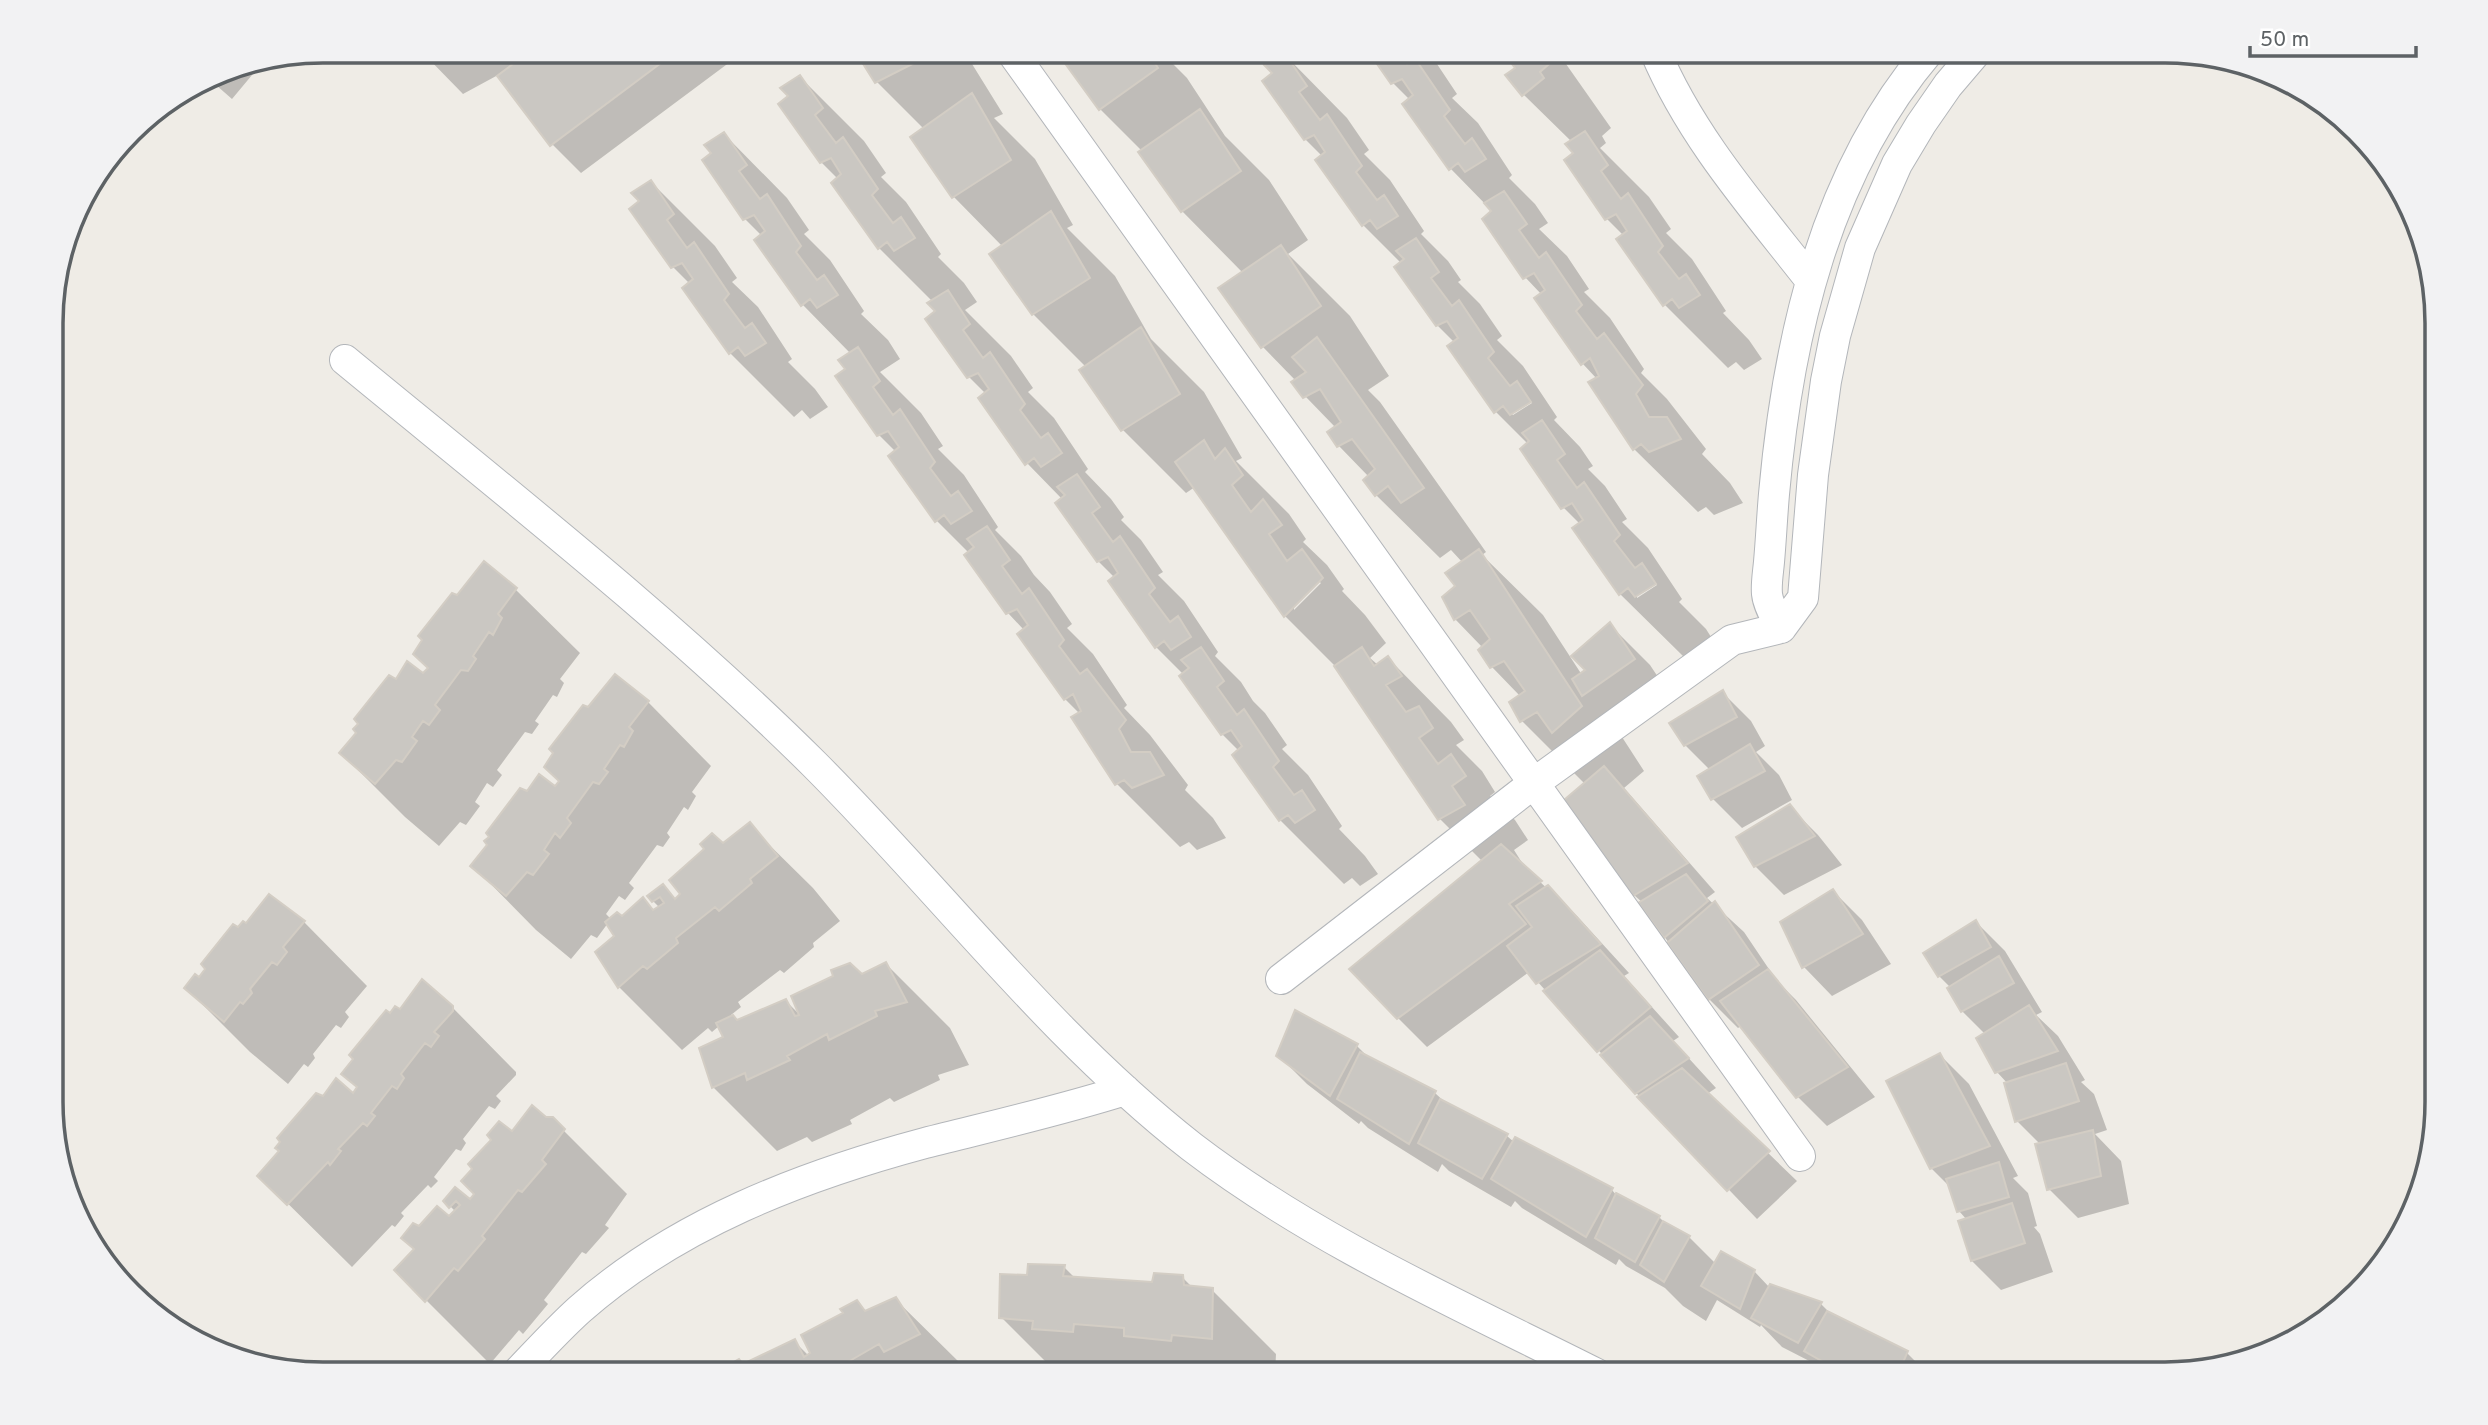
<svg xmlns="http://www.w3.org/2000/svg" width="2488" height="1425" viewBox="0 0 2488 1425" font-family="Overpass,sans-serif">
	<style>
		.shadow { fill: #0003; fill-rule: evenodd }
		.building { fill: #cac7c2; stroke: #d3cdc4; stroke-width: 2 }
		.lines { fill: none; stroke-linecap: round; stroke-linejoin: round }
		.minor-casing { stroke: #b3b6ba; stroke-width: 32 }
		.minor { stroke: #fff; stroke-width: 30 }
		.rim { fill: none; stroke: #5d6265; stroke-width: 3.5 }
	</style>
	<rect width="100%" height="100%" fill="#efece6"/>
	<path class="shadow" d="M421 51H504L514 65 533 51H721L730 62 581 173 552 144 498 75 463 94Z
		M857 51H964L1003 114 994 118 1035 159 1073 225 1067 228 1115 276 1151 339 1204 392 1242 458 1236 461 1289 514 1306 539 1303 542 1327 565 1344 589 1342 591 1365 615 1386 643 1370 658 1378 665 1388 658 1451 722 1464 740 1456 745 1482 771 1495 792 1490 796 1515 820 1528 840 1514 850 1526 869 1577 916 1629 973 1624 976 1679 1037 1673 1041 1716 1088 1707 1094 1797 1181 1757 1219 1640 1097 1529 972 1427 1047 1398 1018 1483 862 1439 818 1338 669 1285 616 1195 487 1186 493 1122 429 1086 367 1033 314 1003 247 953 196 924 129 877 82ZM1318 581 1321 583 1294 610V605Z
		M1059 51H1160L1187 78 1225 136 1269 180 1308 240 1288 254 1350 316 1389 376 1368 390 1380 402 1486 552 1482 555 1543 615 1582 675 1588 670 1610 625 1650 665 1674 701 1622 737 1644 771 1624 788 1715 892 1707 898 1744 932 1777 981 1796 1000 1875 1097 1827 1126 1798 1097 1741 1026 1738 1028 1709 999 1641 904 1643 903 1634 895 1586 785 1522 721 1520 696 1492 667 1480 651 1483 648 1455 619 1444 597 1458 587 1463 563 1451 550 1440 558 1376 495 1369 477 1339 446 1336 428 1305 396 1296 381 1263 347 1220 288 1243 273 1182 211 1140 153 1142 151 1100 109Z
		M1370 51H1424L1435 61 1457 94 1452 98 1478 123 1512 175 1509 178 1535 204 1548 223 1539 229 1567 256 1589 289 1584 292 1610 318 1644 369 1641 373 1667 399 1706 449 1702 454 1730 483 1743 503 1714 515 1706 507 1698 512 1634 449 1597 379 1583 364 1537 299 1542 295 1525 277 1493 212 1451 169 1404 104 1410 100 1393 83Z
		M1498 51H1553L1566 64 1611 128 1602 136 1606 143 1600 148 1649 197 1671 229 1666 233 1692 259 1726 311 1723 313 1749 340 1762 359 1744 370 1736 362 1728 368 1665 305 1624 236 1607 219 1572 142 1523 94 1517 69Z
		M1284 54 1347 118 1369 150 1364 154 1390 180 1424 231 1421 234 1448 261 1461 280 1458 282 1480 304 1502 336 1497 340 1523 366 1557 417 1554 420 1580 447 1593 466 1588 469 1605 486 1627 519 1622 522 1648 548 1682 599 1679 602 1706 629 1718 648 1684 657 1620 594 1580 524 1563 507 1528 444 1495 411 1454 342 1437 325 1401 263 1363 225 1317 160 1322 156 1305 139 1274 73ZM1530 400 1532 403 1513 415 1510 412ZM1655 582 1657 585 1637 598V594Z
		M262 63 232 99 208 78 219 71Z
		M800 77 864 141 886 173 881 177 906 202 941 254 938 257 964 283 977 302 965 310 1011 356 1033 388 1028 392 1054 418 1088 469 1085 472 1111 499 1124 517 1121 520 1141 540 1163 572 1158 575 1184 601 1218 652 1215 656 1241 682 1253 701 1265 713 1287 745 1282 749 1308 775 1342 826 1339 829 1365 856 1378 874 1360 886 1352 878 1344 884 1280 820 1234 755 1239 751 1222 734 1184 675 1156 647 1115 578 1098 561 1062 499 1027 463 986 394 969 377 933 302 879 248 833 183 838 179 821 162 790 96Z
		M724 134 787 198 809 230 804 234 830 260 864 311 861 314 888 340 900 359 880 372 921 413 943 446 938 449 964 475 998 527 995 530 1021 556 1034 575 1050 592 1072 624 1067 628 1093 654 1127 705 1124 708 1150 735 1188 785 1185 790 1213 818 1226 838 1197 850 1189 842 1180 847 1117 784 1080 714 1065 699 1019 634 1024 630 1008 613 969 553 937 521 890 456 896 452 879 435 848 369 851 354 803 305 757 240 762 236 745 219 714 153Z
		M651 182 715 246 737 278 732 282 758 307 792 359 788 362 815 389 828 407 810 419 802 410 794 417 730 353 684 288 690 284 673 267 642 201Z
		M484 563 516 590 580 653 560 679 564 683 557 697 553 695 535 721 539 724 532 734 525 732 497 770 502 775 493 787 487 783 475 802 480 806 466 825 460 822 439 846 405 817 341 753 358 733 360 724 396 681 423 675 430 669 457 597Z
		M1722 692 1751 721 1765 746 1756 752 1779 775 1792 800 1742 828 1713 799 1710 770 1685 745Z
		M648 702 711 766 692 792 696 796 688 810 684 807 667 833 670 837 663 847 657 845 629 883 634 888 625 900 619 896 606 914 611 919H622L643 899 655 911 660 908 653 901 663 887 676 900 723 845 749 825 813 888 840 921 813 943 814 947 784 973 780 970 738 1002 741 1007 731 1015 738 1022 786 1001 801 1016 862 976 886 964 950 1028 969 1065 938 1075 940 1080 894 1102 890 1098 850 1120 852 1124 812 1142 807 1137 777 1151 713 1087 725 1038 719 1026 712 1032 708 1028 682 1050 619 987 616 937 608 923 597 938 591 935 571 959 536 930 473 866 527 794 555 788Z
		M1789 806 1818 835 1842 865 1784 895 1755 866Z
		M1833 891 1862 920 1891 964 1832 996 1804 967 1782 923Z
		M304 922 367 986 345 1012 349 1017 341 1028 336 1025 313 1054 315 1058 308 1067 304 1064 288 1084 250 1052 186 988 199 980 238 929Z
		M1976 922 2005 951 2042 1012 2036 1015 2058 1036 2085 1080 2081 1082 2094 1094 2107 1130 2095 1134 2121 1161 2129 1204 2078 1218 2049 1189 2040 1144 2017 1121 2006 1084H2008L1997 1072 1985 1034 1962 1011 1949 989 1951 988 1939 976Z
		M452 1007 516 1072V1075L496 1096 501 1101 495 1109 489 1106 463 1139 466 1143 461 1151 456 1149 434 1177 438 1181 431 1188 428 1185 401 1213 404 1216 395 1227 392 1225 352 1267 259 1175 323 1099 353 1095 359 1089 390 1015 400 1011Z
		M1357 1046 1371 1060 1435 1093 1447 1104 1507 1136 1514 1142 1612 1190 1617 1196 1659 1217 1667 1225 1689 1237 1716 1264 1754 1271 1770 1288 1821 1304 1834 1317 1907 1353 1928 1374H1829L1823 1368 1782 1347 1761 1325 1760 1327 1717 1300 1706 1321 1683 1306 1665 1288 1626 1266 1619 1259 1616 1265 1522 1208 1515 1201 1511 1207 1449 1171 1442 1164 1438 1172 1368 1128 1361 1121 1359 1124 1307 1084 1278 1055Z
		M1940 1055 1969 1084 2018 1176 2013 1178 2028 1193 2037 1226 2034 1227 2040 1234 2053 1272 2001 1290 1972 1261 1961 1222 1967 1220 1959 1211 1951 1188 1931 1168Z
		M546 1119H552L627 1194 605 1225 609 1228 586 1254 582 1252 544 1300 548 1304 523 1334 519 1330 490 1364 396 1270 416 1250 419 1228 449 1218 456 1212 445 1201 455 1189 470 1202 512 1133Z
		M1064 1267 1076 1279 1154 1283 1182 1277 1193 1288 1212 1290 1276 1354 1275 1374H1058L1001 1317 1029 1277Z
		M895 1299 959 1362 966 1374H729L726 1369 744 1366 794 1341 809 1356 857 1302 866 1312Z"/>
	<path class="building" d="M530 51H677L550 146 497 76Z
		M855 51H938L875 83Z
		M1056 51H1147L1158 68 1099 110Z
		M1368 51H1398L1407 64 1414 57 1450 110 1444 116 1465 144 1472 138 1486 159 1465 172 1458 163 1449 170 1402 104 1413 95 1402 79 1391 84Z
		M1502 51H1539L1549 64 1540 72 1544 78 1522 96 1505 75 1515 68Z
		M1284 52 1307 86 1299 92 1320 120 1327 114 1362 166 1356 172 1377 200 1384 195 1398 216 1377 229 1370 220 1362 226 1315 160 1325 152 1314 135 1304 140 1262 81 1272 73 1264 65Z
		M800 75 823 108 815 115 836 143 843 137 878 189 872 195 893 223 901 217 915 238 894 251 887 242 878 249 831 183 841 174 831 158 820 163 778 104 788 96 780 88Z
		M972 93 1011 160 952 198 910 137Z
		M1200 109 1241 171 1181 212 1138 152Z
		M1585 131 1608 165 1601 171 1621 199 1628 193 1663 246 1658 252 1679 279 1686 274 1700 295 1679 308 1672 299 1663 306 1616 239 1627 231 1616 214 1605 220 1564 160 1573 153 1565 144Z
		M724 132 747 165 739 171 760 199 767 194 801 246 796 252 817 280 824 275 838 295 817 308 810 299 801 306 754 240 765 231 754 215 743 220 702 160 711 153 704 145Z
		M651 180 674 214 667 220 687 248 694 242 729 294 724 300 745 328 752 323 766 343 745 356 738 347 729 354 682 288 693 279 682 263 671 268 629 209 639 201 631 193Z
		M1504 191 1527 224 1519 230 1539 258 1546 252 1582 305 1576 311 1597 339 1604 333 1643 385 1636 394 1649 417H1667L1681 439 1649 452 1641 444 1633 450 1588 382 1599 376 1590 358 1581 365 1534 298 1545 290 1534 273 1523 279 1482 219 1491 211 1484 203Z
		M1051 211 1090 278 1032 315 989 254Z
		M1416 238 1439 272 1431 278 1452 306 1459 300 1494 352 1488 358 1510 386 1517 381 1531 402 1510 415 1503 406 1494 413 1447 346 1458 338 1447 321 1436 326 1394 267 1404 259 1396 251Z
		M1281 245 1321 306 1261 348 1218 288Z
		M948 290 970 324 963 330 983 358 990 352 1025 404 1020 410 1041 438 1048 433 1062 453 1041 467 1034 458 1025 465 978 398 989 389 978 373 967 378 925 319 935 311 927 303Z
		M1141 327 1180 394 1121 431 1079 370Z
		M1317 337 1424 488 1401 503 1388 486 1375 496 1363 480 1375 469 1352 439 1337 447 1327 432 1341 422 1320 389 1303 398 1291 382 1306 372 1292 357Z
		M858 347 880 381 873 387 893 415 900 409 935 462 930 468 951 496 958 491 972 511 951 524 944 515 935 522 888 456 899 447 888 431 877 436 835 376 845 369 838 360Z
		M1542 420 1565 454 1557 460 1577 488 1584 482 1620 535 1614 541 1635 568 1642 563 1656 584 1635 597 1628 588 1619 595 1572 528 1583 520 1572 503 1561 509 1520 449 1529 441 1522 433Z
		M1204 440 1215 459 1225 448 1243 475 1232 485 1251 512 1263 499 1282 525 1269 534 1287 561 1302 549 1323 578 1284 617 1175 462Z
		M1077 474 1100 507 1092 513 1113 542 1120 536 1155 588 1149 594 1170 622 1178 616 1191 637 1171 650 1164 641 1155 648 1108 581 1118 573 1108 557 1097 562 1055 503 1065 495 1057 487Z
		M987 526 1010 560 1002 566 1022 594 1029 588 1064 640 1059 646 1080 674 1087 669 1126 720 1119 729 1131 752H1150L1164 775 1132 788 1124 780 1115 785 1071 717 1081 711 1073 694 1064 700 1017 634 1028 625 1017 609 1006 614 964 555 974 547 967 539Z
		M1479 549 1582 706 1552 733 1537 712 1520 722 1509 702 1525 691 1504 661 1490 668 1478 650 1490 639 1470 610 1454 620 1442 597 1455 586 1445 573Z
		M484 561 517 588 498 614 502 618 493 635 489 632 473 656 476 659 468 671 461 670 435 705 440 710 429 725 423 721 412 737 417 741 402 762 396 760 375 784 339 753 356 733 353 729 358 724 354 719 389 675 396 679 407 661 423 673 428 668 413 654 422 640 418 636 452 593 457 595Z
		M1610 622 1635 659 1582 696 1572 679 1585 670 1571 656Z
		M1201 647 1224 681 1217 687 1237 715 1244 709 1279 761 1273 767 1294 795 1302 790 1315 810 1295 823 1288 815 1279 821 1232 755 1242 746 1231 730 1221 735 1179 676 1189 668 1181 660Z
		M1362 647 1374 666 1388 656 1402 676 1386 685 1406 712 1419 706 1433 728 1419 738 1438 764 1451 754 1466 776 1452 786 1465 805 1438 820 1334 666Z
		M615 674 649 701 629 727 633 731 624 747 620 745 604 769 608 772 599 784 593 782 567 818 571 823 560 838 555 833 544 850 549 854 533 875 527 872 506 896 470 866 487 845 484 841 489 837 486 833 520 788 527 791 539 774 555 786 559 781 544 767 553 753 549 749 583 705 588 707Z
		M1723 690 1737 717 1684 746 1669 723Z
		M1750 744 1765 771 1711 800 1697 776Z
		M1604 766 1688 863 1633 896 1558 805Z
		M1790 804 1815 836 1754 867 1736 837Z
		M750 822 778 856 750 879 752 883 719 911 715 907 676 938 678 943 647 969 643 966 618 988 595 952 614 936 605 922 617 912 622 916 643 897 653 910 664 903 660 897 652 902 647 896 663 884 675 899 680 894 669 880 704 849 700 844 712 833 723 843Z
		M1501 844 1542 881 1509 904 1526 924 1397 1019 1349 969Z
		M1686 874 1708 901 1664 938 1638 903Z
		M1548 885 1601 944 1536 984 1507 946 1532 927 1516 906Z
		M1833 889 1863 934 1802 968 1780 922Z
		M269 894 305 921 283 947 287 952 277 965 272 962 250 989 252 993 243 1004 240 1002 224 1022 184 988 195 974 199 977 205 969 201 964 233 924 238 927 243 921 246 923Z
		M1715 901 1759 965 1708 1000 1667 943Z
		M1976 920 1991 947 1938 977 1923 953Z
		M1600 950 1651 1007 1597 1052 1543 991Z
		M1999 956 2014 983 1961 1012 1947 988Z
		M886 962 907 1002 875 1011 877 1016 829 1040 827 1034 787 1056 790 1060 747 1080 745 1073 712 1088 699 1048 723 1037 716 1023 733 1015 737 1020 786 999 795 1016 799 1015 791 996 833 976 831 970 850 963 862 974Z
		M1768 969 1848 1067 1796 1098 1720 1001Z
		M422 979 453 1006V1011L434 1032 439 1036 431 1047 425 1043 401 1074 404 1078 397 1089 392 1086 371 1113 375 1116 367 1126 363 1123 338 1149 341 1151 330 1165 328 1162 287 1205 257 1176 279 1151 275 1148 280 1142 277 1138 316 1093 323 1096 336 1078 353 1093 357 1087 341 1074 353 1059 349 1055 386 1010 390 1013 395 1006 400 1009Z
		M2029 1005 2058 1051 1995 1073 1976 1038Z
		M1295 1010 1358 1044 1330 1096 1276 1056Z
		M1650 1016 1689 1058 1635 1094 1600 1055Z
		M1360 1052 1436 1091 1409 1144 1337 1099Z
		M1940 1053 1990 1146 1930 1169 1886 1081Z
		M2066 1063 2079 1101 2015 1122 2004 1083Z
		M1682 1068 1770 1151 1727 1191 1637 1097Z
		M1440 1099 1508 1134 1482 1179 1418 1143Z
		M532 1105 546 1117H553L565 1129 542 1160 546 1164 522 1192 518 1190 482 1236 485 1239 458 1271 454 1268 425 1302 394 1270 414 1249 401 1238 413 1223 419 1226 437 1206 449 1216 460 1205 456 1201 449 1208 443 1201 455 1187 470 1199 474 1194 461 1181 472 1169 468 1164 491 1140 487 1135 499 1121 512 1131Z
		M2093 1130 2101 1176 2047 1190 2035 1144Z
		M1515 1137 1613 1188 1586 1237 1491 1179Z
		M1999 1162 2009 1197 1957 1212 1946 1179Z
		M1616 1193 1660 1216 1635 1262 1595 1238Z
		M2012 1203 2025 1243 1971 1261 1958 1221Z
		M1663 1221 1690 1236 1664 1282 1640 1265Z
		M1721 1251 1755 1270 1740 1309 1701 1286Z
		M1028 1264 1065 1265 1063 1276 1152 1282 1154 1273 1183 1275 1184 1285 1213 1288 1212 1339 1172 1335 1171 1341 1124 1336V1328L1074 1324 1073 1332 1032 1329 1033 1321 999 1318 1000 1274 1027 1275Z
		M1770 1284 1822 1302 1798 1343 1751 1318Z
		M896 1297 920 1334 884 1352 879 1344 827 1374H727L723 1368 739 1359 743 1364 795 1339 804 1357 810 1353 801 1335 843 1313 840 1309 857 1300 865 1311Z
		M1827 1311 1908 1351 1898 1374H1845L1804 1351Z"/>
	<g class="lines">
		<defs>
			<path id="minor" d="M1011 51 1800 1156
				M1655 51C1691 137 1754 208 1811 281
				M345 360C504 491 668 619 814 764 941 891 1050 1036 1192 1147 1315 1241 1460 1305 1597 1374
				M1781 628C1776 618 1768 605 1767 594 1766 584 1768 573 1769 562 1771 540 1772 517 1774 494 1788 337 1825 173 1929 51
				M1281 979 1534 783 1732 640 1781 628 1803 598 1813 475 1826 381 1835 336 1860 248 1897 164 1921 124 1948 85 1977 51
				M516 1374C537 1352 557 1330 579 1310 676 1224 802 1176 925 1143 992 1126 1059 1111 1125 1090"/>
		</defs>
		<use href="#minor" class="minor-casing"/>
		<use href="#minor" class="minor"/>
	</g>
	<path d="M0 0H2488V1425H0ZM323 63H2165A260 260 0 0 1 2425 323V1102A260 260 0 0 1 2165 1362H323A260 260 0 0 1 63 1102V323A260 260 0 0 1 323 63Z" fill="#f2f2f3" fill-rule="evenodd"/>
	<path class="rim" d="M323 63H2165A260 260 0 0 1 2425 323V1102A260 260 0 0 1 2165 1362H323A260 260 0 0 1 63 1102V323A260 260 0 0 1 323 63Z"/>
	<path d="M2250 46v10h166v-10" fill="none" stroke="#5d6265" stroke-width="3.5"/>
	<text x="2260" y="46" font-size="21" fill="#5d6265" stroke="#ffffff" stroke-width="5" paint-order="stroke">50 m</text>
</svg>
